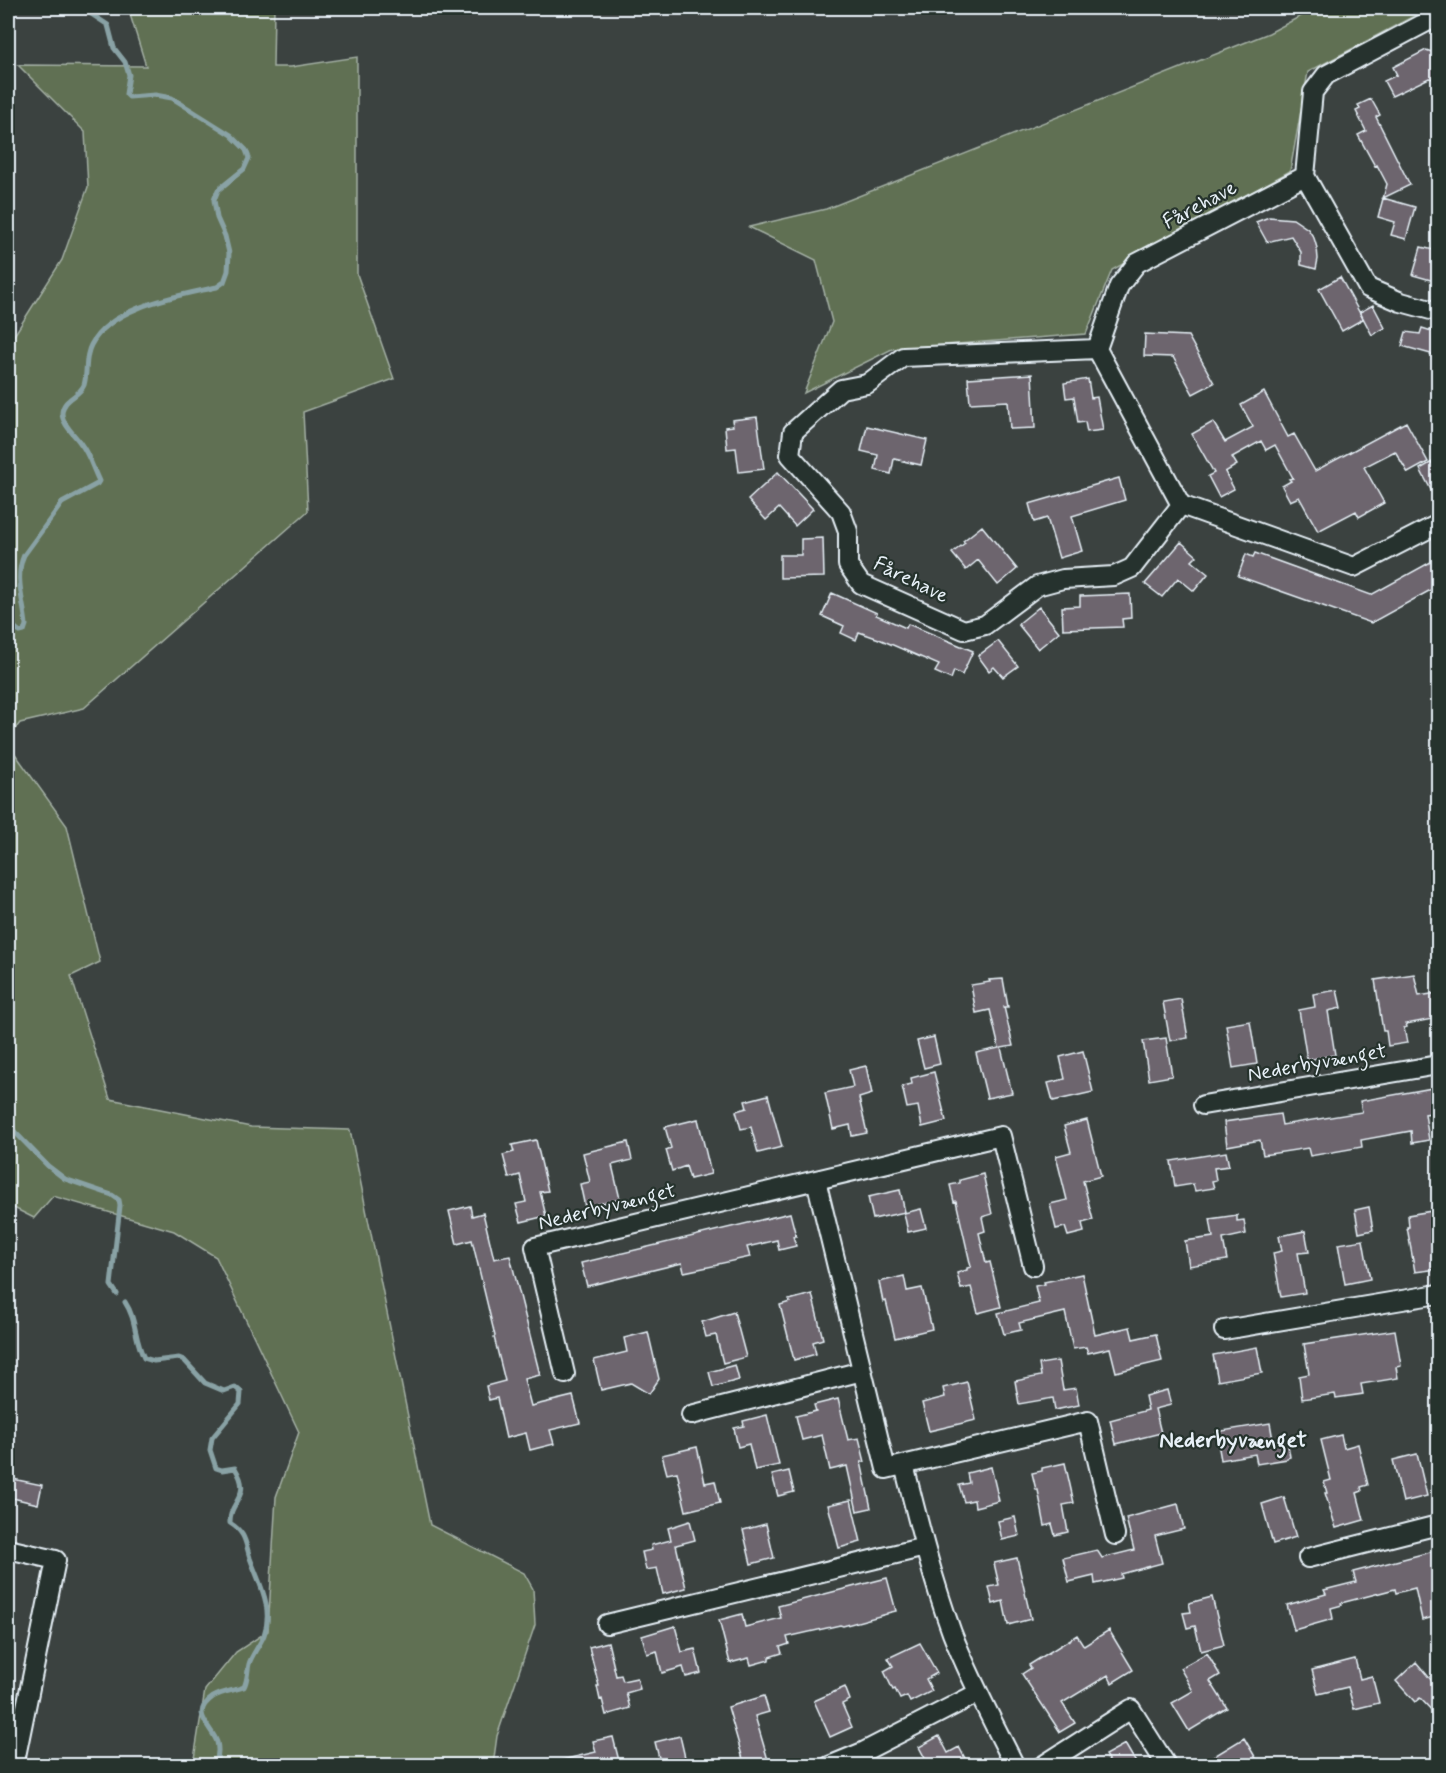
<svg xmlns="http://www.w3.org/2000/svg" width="1446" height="1773" viewBox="0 0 1446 1773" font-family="Mynerve,sans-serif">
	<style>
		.green { fill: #607052; stroke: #a4b0a5; stroke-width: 1.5 }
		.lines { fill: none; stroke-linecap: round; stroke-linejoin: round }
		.stream { stroke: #89a2a5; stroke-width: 5 }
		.building { fill: #6d656e; stroke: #e8f1f8; stroke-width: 1.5 }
		.street-casing { stroke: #e8f1f8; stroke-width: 22 }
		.street { stroke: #26332d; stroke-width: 18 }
		.labels { text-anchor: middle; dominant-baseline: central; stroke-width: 4.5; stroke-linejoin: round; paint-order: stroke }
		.street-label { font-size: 21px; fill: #e8f1f8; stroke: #26332d }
		.neighbourhood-label { font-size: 22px; font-weight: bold; fill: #e8f1f8; stroke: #26332d }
	</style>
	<rect width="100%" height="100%" fill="#3b4240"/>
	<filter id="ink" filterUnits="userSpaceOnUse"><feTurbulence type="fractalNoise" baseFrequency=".0167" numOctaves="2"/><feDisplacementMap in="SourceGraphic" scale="12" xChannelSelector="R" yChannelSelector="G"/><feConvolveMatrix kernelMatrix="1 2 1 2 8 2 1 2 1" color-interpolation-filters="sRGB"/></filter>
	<g filter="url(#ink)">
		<path class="green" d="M128 8H274L273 67H291L357 57V274L394 379 303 412 308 511 84 708 20 723 8 738V345L62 260 88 187 85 132 18 65 146 66Z
			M1316 8H1429L1308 72 1290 171 1112 270 1086 334 892 349 804 393 832 322 816 260 749 227 826 209 1269 33Z
			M8 744 67 826 100 962 71 976 110 1099 251 1127 350 1130 430 1525 524 1573 533 1589 535 1625 497 1736 493 1765H193L205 1690 236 1652 268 1631 276 1497 299 1432 216 1257 174 1231 53 1196 34 1218 8 1205Z"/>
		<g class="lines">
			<path class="stream" d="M8 622 20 632 24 631 26 625C24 602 14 577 24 555L62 503 97 484 99 481C93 469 89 454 81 444 75 435 62 424 62 413 63 398 79 397 84 385 88 372 84 358 91 345 111 306 178 296 217 287L224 282 228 271 229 253 225 236 217 218 214 200 218 190 244 169 249 158 246 150 231 135 172 98 155 95 129 97 126 94 129 75 125 62 114 48 108 25 82 8
				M8 1063 9 1067 8 1075
				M8 1125 48 1166 65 1179 112 1195 119 1200 120 1206 111 1285 117 1294
				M125 1302C137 1320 134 1339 144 1358L154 1361 179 1358 184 1360 205 1383 224 1391 235 1387 241 1392 240 1404 212 1438 210 1450 216 1468 222 1470 235 1468C253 1497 229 1500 230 1523 246 1533 245 1542 250 1558 259 1583 274 1608 264 1635 260 1645 251 1656 249 1664 247 1672 248 1679 244 1687 235 1690 221 1692 213 1697 189 1714 211 1725 217 1742 219 1750 218 1758 215 1766"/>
		</g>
		<path class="building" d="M1426 50 1438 54V80L1429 78 1392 96 1384 81 1397 75 1393 67Z
			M1371 99 1380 115 1376 117 1410 185 1383 198 1415 207 1406 239 1391 235 1395 222 1378 217 1387 184 1377 165 1375 166 1358 135 1366 131 1356 111 1360 109 1358 105Z
			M1269 217 1293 219 1308 229 1314 238 1317 248 1318 259 1316 269 1301 265V252L1291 236 1267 242 1256 222Z
			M1421 247 1438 251V282L1413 275Z
			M1340 277 1363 319 1342 331 1319 289Z
			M1373 305 1385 328 1372 335 1360 312Z
			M1422 328 1438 333V356L1402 346 1406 332 1420 334Z
			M1145 334 1188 336 1214 383 1193 394 1173 357 1144 356Z
			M1032 374 1035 428 1010 429 1008 401 970 403 968 378Z
			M1088 379 1091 398 1097 397 1103 430 1087 432 1085 422 1078 423 1074 397 1066 398 1064 383Z
			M1264 392 1288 437 1294 434 1315 471 1406 422 1428 462 1408 473 1395 451 1364 467 1384 503 1359 517 1356 511 1318 531 1299 497 1290 501 1282 486 1291 481 1289 479 1293 478 1275 445 1266 450 1261 441 1232 457 1237 465 1225 472 1234 489 1219 497 1208 476 1214 473 1192 434 1213 422 1225 442 1253 427 1241 405Z
			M757 417 764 469 739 472 736 448 727 449 725 427 733 426 732 420Z
			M867 426 927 440 921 465 894 459 891 474 875 470 878 455 861 451Z
			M1432 462 1438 473V503L1420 469Z
			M778 472 813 509 795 526 779 508 766 520 748 500Z
			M1119 478 1125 500 1072 516 1082 551 1059 558 1047 518 1034 522 1029 504Z
			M982 526 1017 569 998 585 978 560 966 570 952 553 965 543 963 541Z
			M823 538 824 577 780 578V555H801V539Z
			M1181 542 1197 556 1192 561 1208 574 1194 591 1178 578 1162 597 1145 584Z
			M1255 553 1371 595 1438 558V586L1371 623 1238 576 1246 554 1253 557Z
			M832 593 877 613 876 615 906 628 908 624 973 651 962 675 954 671 951 679 935 672 939 665 879 639 859 632 856 640 841 633 844 626 822 616Z
			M1130 594 1131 618 1122 619 1123 627 1063 629 1062 607 1080 606V596Z
			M1039 607 1059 632 1038 649 1018 624Z
			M998 641 1018 666 1003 677 994 667 989 671 978 656Z
			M1414 974 1419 996 1438 993V1018L1406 1024 1407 1027 1404 1028 1407 1043 1388 1046 1386 1031H1383L1375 980Z
			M1003 979 1008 1007H1004L1013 1046 1001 1048 1012 1093 987 1098 976 1053 999 1048 990 1010 976 1013 971 985 990 982 989 980Z
			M1337 990 1341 1008 1328 1011 1335 1055 1307 1060 1299 1010 1315 1007 1313 994Z
			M1181 999 1188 1038 1170 1041 1163 1002Z
			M1250 1021 1257 1064 1233 1068 1226 1025Z
			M934 1037 940 1064 924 1068 917 1041Z
			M1166 1038 1172 1076 1149 1080 1143 1041Z
			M1083 1051 1093 1092 1053 1101 1048 1083 1065 1079 1060 1057Z
			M866 1066 872 1094 859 1098 867 1133 852 1136 850 1125 833 1129 825 1093 853 1087 849 1070Z
			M934 1072 946 1121 922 1127 918 1106 907 1108 902 1086 912 1084 911 1078Z
			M1438 1087V1112L1425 1114 1429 1140 1412 1143 1411 1131 1361 1140 1362 1147 1310 1156 1308 1148 1263 1155 1260 1140 1227 1146 1224 1122 1280 1114 1282 1125 1362 1112 1360 1101Z
			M768 1095 782 1147 758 1153 751 1127 741 1129 736 1111 747 1108 745 1101Z
			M698 1119 711 1174 690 1179 686 1166 672 1171 666 1150 671 1148 665 1127Z
			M1087 1120 1101 1176 1083 1181 1093 1220 1082 1223 1084 1232 1068 1236 1065 1227 1056 1229 1050 1204 1067 1200 1056 1156 1071 1152 1064 1126Z
			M536 1140 548 1191 540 1192 546 1216 521 1222 516 1204 526 1202 520 1175 509 1178 503 1155 514 1152 512 1145Z
			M628 1142 632 1160 612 1165 620 1199 585 1207 580 1184 590 1182 583 1153Z
			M1226 1152 1229 1166 1214 1168 1216 1180 1212 1181 1214 1188 1195 1191 1193 1184 1175 1187 1171 1161Z
			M983 1174 992 1214 982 1217 985 1231 979 1233 986 1263 990 1262 1001 1307 978 1313 971 1287 961 1289 957 1273 967 1270V1268L971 1267 956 1201 954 1202 950 1185 960 1183V1180Z
			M900 1190 905 1212 873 1219 868 1197Z
			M470 1206 472 1216 483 1213 494 1259 510 1256 540 1375 524 1379 531 1406 573 1396 580 1423 550 1430 554 1444 530 1450 526 1433 506 1438 497 1398 489 1400 486 1386 505 1381 494 1337 495 1336 472 1240 457 1244 449 1211Z
			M1369 1207 1373 1230 1359 1233 1355 1210Z
			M921 1209 926 1228 908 1232 904 1213Z
			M1438 1210V1232L1432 1233 1438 1269 1415 1272 1407 1227H1409L1408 1215Z
			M790 1213 796 1236H793L796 1246 779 1250 777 1240 747 1247 750 1257 718 1264V1265L684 1272 682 1263 587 1286 581 1263Z
			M1237 1215V1221L1244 1220 1246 1234 1223 1239 1227 1260 1189 1266 1185 1241 1213 1237 1210 1219Z
			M1305 1231 1309 1252 1298 1253 1305 1293 1281 1297 1273 1253 1282 1251 1279 1236Z
			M1363 1240 1370 1279 1345 1284 1338 1244Z
			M1082 1274 1095 1335 1130 1327 1133 1339 1156 1334 1162 1361 1116 1372 1110 1348 1088 1353 1086 1347 1073 1349 1065 1312 1019 1323 1021 1330 1004 1334 998 1313 1039 1303 1035 1286 1045 1284 1044 1282Z
			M904 1276 907 1291 922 1288 932 1329 895 1338 886 1301 883 1302 879 1282Z
			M812 1294 823 1339 813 1342 816 1354 794 1360 780 1305 790 1302 789 1300Z
			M734 1312 746 1357 723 1363 716 1335 706 1337 702 1322Z
			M1395 1330 1401 1366 1396 1367 1398 1378 1361 1384 1363 1394 1336 1398 1335 1394 1302 1399 1299 1376 1309 1374 1304 1344Z
			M648 1332 659 1379 649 1394 631 1383 601 1390 594 1360 627 1352 624 1338Z
			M1257 1347 1262 1373 1218 1381 1213 1355Z
			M1058 1361 1063 1390 1076 1388 1079 1405 1055 1410 1053 1398 1019 1404 1015 1381 1041 1376 1039 1364Z
			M735 1365 739 1380 713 1387 709 1372Z
			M967 1382 976 1420 929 1431 922 1403 945 1397 943 1388Z
			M1167 1390 1171 1405 1155 1409 1161 1433 1116 1444 1110 1420 1148 1410 1145 1396Z
			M838 1399 848 1440 859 1438 865 1462H861L871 1508 857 1511 847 1466 830 1470 822 1435 802 1440 796 1416 816 1411 814 1405Z
			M767 1415 779 1465 755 1470 749 1444 738 1447 734 1428 744 1426 743 1421Z
			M1270 1423 1273 1440 1287 1438 1290 1457 1287 1458V1459L1257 1464 1255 1454 1221 1460 1216 1432Z
			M1341 1435 1344 1448 1358 1444 1368 1485 1361 1487 1362 1491 1357 1493 1364 1520 1336 1528 1325 1493H1327L1324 1482 1331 1480 1321 1440Z
			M697 1447 705 1483 715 1481 720 1503 686 1511 677 1472 667 1474 662 1455Z
			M1417 1454 1427 1496 1403 1502 1393 1460Z
			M1065 1463 1074 1503 1063 1505 1068 1532 1055 1535 1052 1524 1045 1526 1038 1490H1036L1032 1473 1042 1471V1468Z
			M991 1467 999 1501 975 1507 974 1500 964 1502 959 1485 969 1483 967 1473Z
			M789 1471 794 1492 778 1496 772 1475Z
			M8 1478 42 1485 38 1504 8 1497Z
			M1284 1497 1296 1537 1273 1544 1262 1504Z
			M851 1500 861 1542 839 1548 828 1505Z
			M1178 1504 1184 1529 1155 1536 1162 1563 1121 1574 1122 1578 1095 1584 1094 1576 1069 1582 1063 1558 1097 1550 1102 1558 1134 1550 1126 1518Z
			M1015 1517 1019 1536 1002 1540 998 1521Z
			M690 1521 695 1540 676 1545 686 1588 663 1594 657 1568 646 1570 642 1552 652 1550 651 1545 671 1540 668 1528Z
			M766 1524 774 1558 751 1564 743 1530Z
			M1438 1550V1616L1422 1620 1415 1588 1396 1593 1395 1589 1341 1603 1342 1605 1331 1608 1333 1619 1294 1630 1287 1605 1326 1594 1324 1590 1356 1582 1353 1572Z
			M1017 1558 1031 1619 1008 1625 1003 1601 993 1604 989 1587 999 1585 994 1563Z
			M887 1578 896 1611 887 1613V1614L843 1626 840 1625 787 1637 789 1644 780 1647 782 1653 769 1657V1660L751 1665 749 1658 730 1663 719 1620 742 1614 745 1627 781 1618 778 1606Z
			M1212 1597 1224 1645 1201 1651 1195 1626 1187 1628 1183 1613 1191 1612 1189 1603Z
			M675 1626 682 1652 695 1649 701 1673 686 1677 683 1667 662 1673 657 1651 647 1654 642 1636Z
			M1109 1630 1133 1670 1112 1683 1108 1675 1062 1703 1075 1723 1060 1732 1022 1674 1031 1668 1029 1665 1077 1635 1084 1646Z
			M608 1642 616 1676 621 1675 623 1681 637 1678 640 1689 626 1693 630 1708 606 1715 602 1699 600 1700 597 1686H599L589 1647Z
			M920 1643 937 1673 926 1679 932 1691 910 1702 907 1696 900 1699 895 1689 893 1690 884 1671 893 1666 888 1658Z
			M1207 1653 1220 1675 1210 1681 1227 1708 1189 1731 1172 1703 1193 1691 1180 1668Z
			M1355 1659 1360 1679 1372 1676 1379 1703 1354 1709 1348 1687 1318 1694 1312 1670Z
			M1416 1662 1438 1688V1717L1420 1698 1415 1702 1396 1681Z
			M845 1687 850 1700 842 1704 852 1727 830 1737 814 1701Z
			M764 1696 769 1712 755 1716 768 1760 745 1766 728 1707Z
			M680 1736 687 1766H661L655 1742Z
			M939 1736 948 1753 959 1747 969 1766H924L928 1764 919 1747Z
			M613 1737 619 1761 600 1766H563L562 1760 596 1752 593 1741Z
			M1244 1738 1257 1760 1248 1766H1198Z
			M1125 1744 1138 1766H1112L1105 1755Z"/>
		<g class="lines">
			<defs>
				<path id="street" d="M1438 16 1326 75 1313 92 1305 176 1368 288 1401 302 1438 312
					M1097 349 1181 505 1354 567 1438 524
					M1181 505 1132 568 1114 576 1063 579 1037 586 985 625 964 630 861 584 848 565V531L841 512 790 455 793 432 841 389 867 384 903 357 1097 349 1119 286 1137 263 1305 176
					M1203 1105 1438 1065
					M816 1180 886 1469 1088 1421 1115 1535
					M1224 1330 1438 1294
					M565 1374 535 1247 1001 1136 1033 1266
					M691 1415 862 1371
					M904 1465C918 1521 932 1578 952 1633 970 1679 993 1722 1015 1766
					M8 1549 56 1560 14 1766
					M1308 1558 1438 1525
					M607 1624 925 1547
					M829 1766 863 1752 978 1693
					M1042 1766 1131 1709 1167 1766"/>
			</defs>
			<use href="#street" class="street-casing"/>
			<use href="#street" class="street"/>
		</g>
	</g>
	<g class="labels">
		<g class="street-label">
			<text transform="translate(1200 205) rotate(-28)">Fårehave</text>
			<text transform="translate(911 580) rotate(26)">Fårehave</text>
			<text transform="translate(1317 1063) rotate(-10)">Nederbyvænget</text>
			<text transform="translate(607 1207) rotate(-14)">Nederbyvænget</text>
		</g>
		<g class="neighbourhood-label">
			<text x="1233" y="1441">Nederbyvænget</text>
		</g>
	</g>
	<rect width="1446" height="1773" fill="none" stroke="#26332d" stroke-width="30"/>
	<rect x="15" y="15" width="1416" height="1743" fill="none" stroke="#e8f1f8" stroke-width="2" filter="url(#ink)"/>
</svg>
